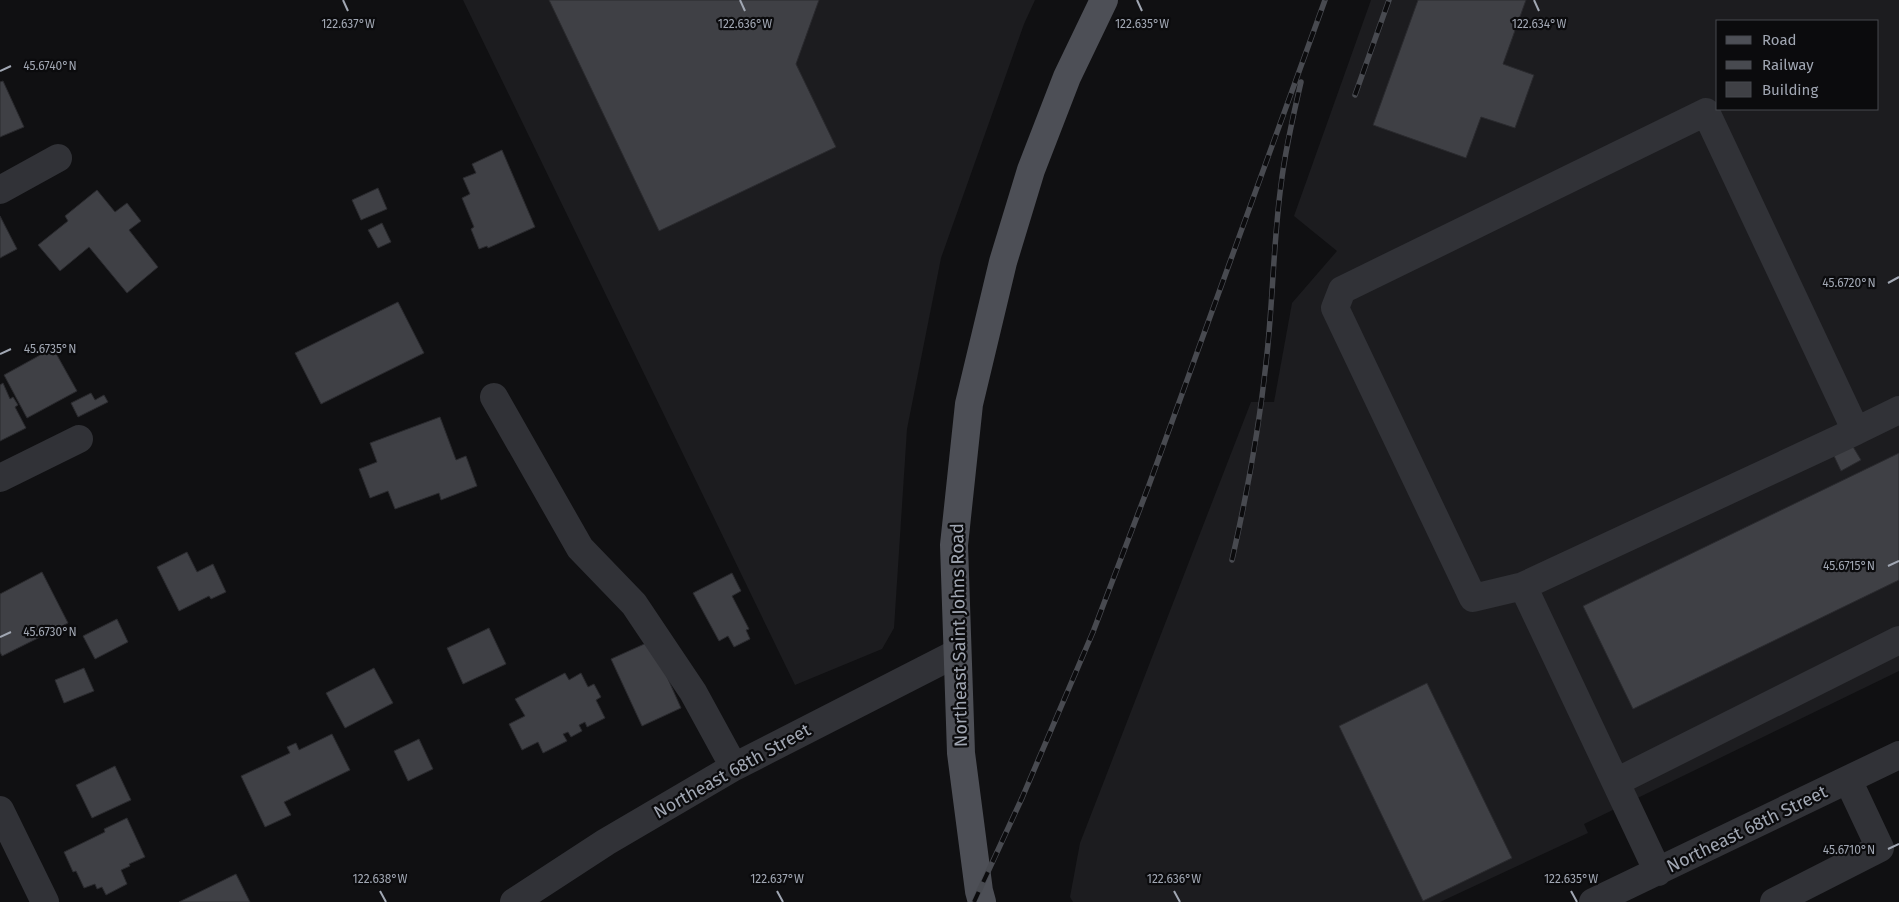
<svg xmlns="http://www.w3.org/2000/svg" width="1899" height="902" viewBox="0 0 1899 902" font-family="'Fira Sans',sans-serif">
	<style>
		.built { fill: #1c1c1f; fill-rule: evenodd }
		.building { fill: #3f4045; stroke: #2a2a2e }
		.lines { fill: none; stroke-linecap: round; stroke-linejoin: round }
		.minor { stroke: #313237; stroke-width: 28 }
		.major { stroke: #4d4f56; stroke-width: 28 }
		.rail-casing { stroke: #484a50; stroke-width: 5.5 }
		.rail { stroke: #0b0b0d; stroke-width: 4; stroke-dasharray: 11; stroke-linecap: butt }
		.ticks { fill: none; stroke: #a1a7b3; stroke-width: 2 }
		.labels { text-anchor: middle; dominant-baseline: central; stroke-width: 4.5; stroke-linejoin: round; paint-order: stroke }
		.street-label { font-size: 18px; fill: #a1a7b3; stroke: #0b0b0d }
		.ticks-label { font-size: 12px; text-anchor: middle; fill: #a1a7b3; stroke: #0b0b0d; stroke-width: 4.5; stroke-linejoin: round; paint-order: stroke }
	</style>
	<rect width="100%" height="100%" fill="#101012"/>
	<path class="built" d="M463 0H1035L1024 24 941 258 907 429 894 628 882 649 795 685Z
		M1371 0H1899V671L1584 824 1588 833 1440 902H1073L1070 897 1080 843 1251 402H1274L1292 303 1337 251 1294 216ZM1718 21H1878V109H1718Z"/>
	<path class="building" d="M549 0H819L796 64 836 147 659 231Z
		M1418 0H1526L1503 64 1534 75 1515 128 1481 117 1466 158 1373 125Z
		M3 81 24 127 0 137V82Z
		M502 150 535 227 488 248 487 246 479 249 471 229 474 227 462 198 470 194 463 178 476 173 472 164Z
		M378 188 387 209 361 220 352 200Z
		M97 190 115 212 127 203 141 221 129 230 158 267 127 293 89 247 60 271 38 245 68 221 65 216Z
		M0 216 17 249 0 258Z
		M382 223 391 242 378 248 368 230Z
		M398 302 424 353 321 404 295 353Z
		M53 348 77 391 27 418 4 375Z
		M3 383 10 399 13 397 18 405 15 407 26 428 0 441V385Z
		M91 393 95 400 104 395 108 402 78 417 71 403Z
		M440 417 456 460 466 456 477 486 441 500 439 493 395 509 388 491 370 498 359 469 377 462 370 443Z
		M1852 445 1861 460 1841 471 1834 456Z
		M1899 453V580L1633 709 1583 606Z
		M187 552 197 572 213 564 226 592 211 599 209 596 179 611 157 567Z
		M42 572 68 623 2 656 0 652V594Z
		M732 573 741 591 732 596 749 629 746 630 750 639 734 647 728 636 719 641 693 593Z
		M117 619 128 642 95 659 83 636Z
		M489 628 506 664 463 684 447 648Z
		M651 641 681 708 642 726 611 659Z
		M84 668 94 691 64 703 55 680Z
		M374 668 393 703 345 728 326 693Z
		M565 673 569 680 581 673 588 687 594 684 601 697 596 700 605 718 587 727 585 722 579 725 582 731 571 737 568 732 563 734 567 741 543 753 538 742 522 750 509 724 525 716 515 699Z
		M1427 683 1512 858 1423 901 1339 726Z
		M332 734 350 770 284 802 291 815 265 827 241 776 290 753 287 747 296 743 299 750Z
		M419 739 433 769 408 781 394 751Z
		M115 766 131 800 92 818 76 785Z
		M127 818 145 857 129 864 130 866 121 870 127 884 106 895 102 887 97 889 95 884 84 888 76 871 73 872 64 852 105 832 104 829Z
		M236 874 250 902H179Z"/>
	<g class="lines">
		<path class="minor" d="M0 190 58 158
			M494 397 580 548 634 604 693 692 734 767
			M0 478 79 439
			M1523 586 1856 431
			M1616 782 1899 640
			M0 810 45 902
			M1658 872 1523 586 1473 598 1335 308 1342 290 1706 112 1856 431 1899 410
			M514 902 606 842 734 767 957 653
			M1593 902 1899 755
			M1774 902 1880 848 1848 780"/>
		<path class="major" d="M982 902 979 891 961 753 954 545 969 404 1003 262 1031 170 1067 77 1104 0"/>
		<defs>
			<path id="rail" d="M1355 95 1389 0
				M1232 560C1247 494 1259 429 1266 363 1273 304 1273 244 1281 185 1285 151 1293 116 1301 82
				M974 902 1022 798 1093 632 1149 485 1325 0"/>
		</defs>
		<use href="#rail" class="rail-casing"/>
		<use href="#rail" class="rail"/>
	</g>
	<path class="ticks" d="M343 0 348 11M740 0 745 11M1137 0 1142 11M1534 0 1539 11M0 71 11 66M1888 283 1899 277M0 354 11 349M1888 566 1899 561M0 637 11 632M1888 849 1899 844M380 891 386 902M777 891 783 902M1174 891 1180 902M1571 891 1577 902"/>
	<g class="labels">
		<g class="street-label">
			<text transform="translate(959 635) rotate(-91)">Northeast Saint Johns Road</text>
			<text transform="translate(732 771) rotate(-29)">Northeast 68th Street</text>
			<text transform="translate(1747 829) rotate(-26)">Northeast 68th Street</text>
		</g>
	</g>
	<g class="ticks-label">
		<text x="348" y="28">122.637°W</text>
		<text x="745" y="28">122.636°W</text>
		<text x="1142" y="28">122.635°W</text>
		<text x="1539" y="28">122.634°W</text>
		<text x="50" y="70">45.6740°N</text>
		<text x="1849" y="287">45.6720°N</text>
		<text x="50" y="353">45.6735°N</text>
		<text x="1849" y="570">45.6715°N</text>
		<text x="50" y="636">45.6730°N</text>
		<text x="1849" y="854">45.6710°N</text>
		<text x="380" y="883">122.638°W</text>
		<text x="777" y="883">122.637°W</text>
		<text x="1174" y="883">122.636°W</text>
		<text x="1571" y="883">122.635°W</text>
	</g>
	<rect x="1716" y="20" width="162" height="90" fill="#0b0b0d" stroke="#47494f"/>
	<rect x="1726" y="36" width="25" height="8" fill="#4d4f56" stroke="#47494f"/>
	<text x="1762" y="45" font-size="15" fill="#a1a7b3">Road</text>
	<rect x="1726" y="61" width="25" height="8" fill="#484a50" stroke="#47494f"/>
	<text x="1762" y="70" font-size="15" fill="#a1a7b3">Railway</text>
	<rect x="1726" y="82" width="25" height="15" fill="#3f4045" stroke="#47494f"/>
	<text x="1762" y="95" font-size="15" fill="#a1a7b3">Building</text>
</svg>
